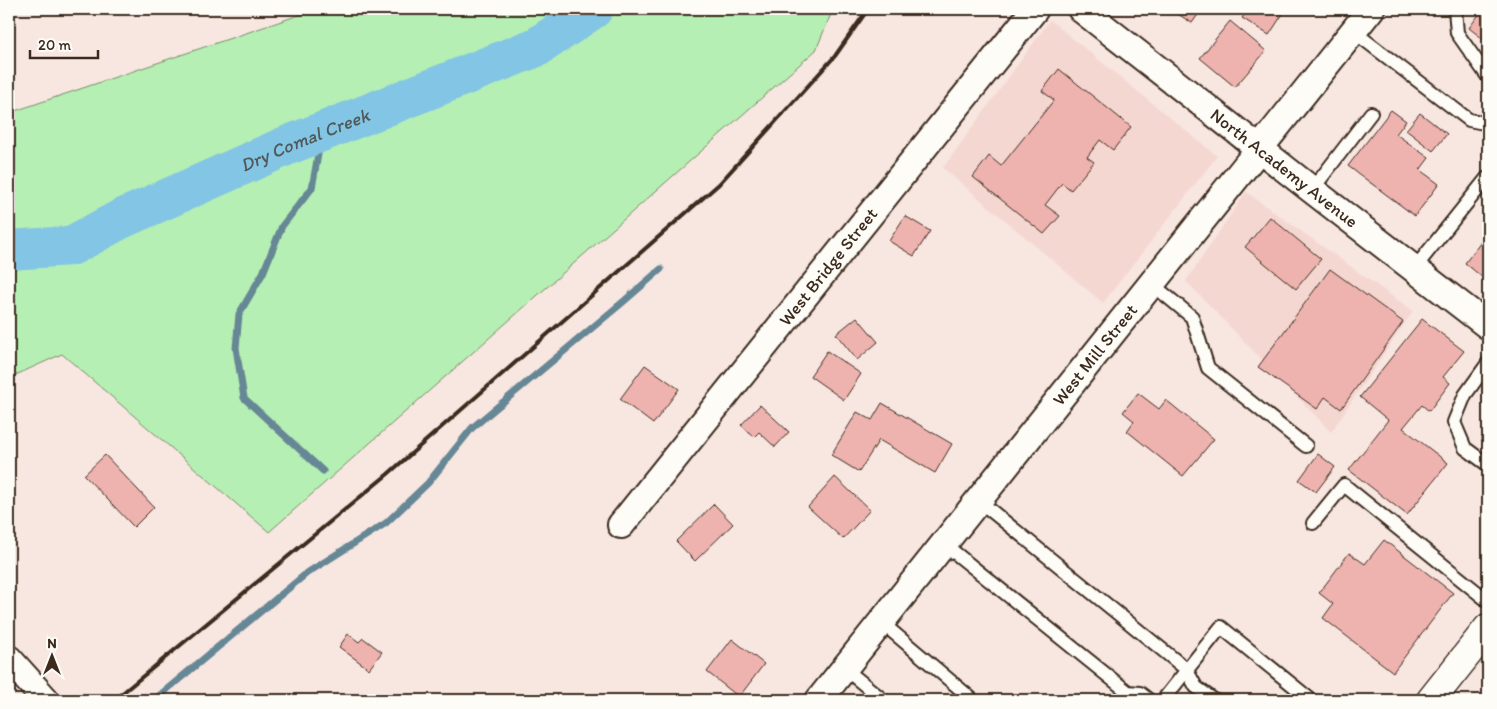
<svg xmlns="http://www.w3.org/2000/svg" width="1497" height="709" viewBox="0 0 1497 709" font-family="Itim,sans-serif">
	<style>
		.built { fill: #f5d7d2 }
		.green { fill: #b5efb3; stroke: #788c68 }
		.lines { fill: none; stroke-linecap: round; stroke-linejoin: round }
		.stream { stroke: #668795; stroke-width: 7 }
		.river { stroke: #83c5e4; stroke-width: 40 }
		.building { fill: #eeb3ae; stroke: #3b2a1e }
		.lane-casing { stroke: #3b2a1e; stroke-width: 16 }
		.street-casing { stroke: #3b2a1e; stroke-width: 30 }
		.secondary-casing { stroke: #3b2a1e; stroke-width: 31 }
		.lane { stroke: #fdfcf7; stroke-width: 12 }
		.street { stroke: #fdfcf7; stroke-width: 26 }
		.secondary { stroke: #fdfcf7; stroke-width: 28 }
		.rail { stroke: #3b2a1e; stroke-width: 4 }
		.labels { text-anchor: middle; dominant-baseline: central; stroke-width: 4; stroke-linejoin: round; paint-order: stroke }
		.street-label { font-size: 18px; fill: #3b2a1e; stroke: #fdfcf7 }
		.water-label { font-size: 19px; font-style: italic; fill: #515859; stroke: #fdfcf7 }
	</style>
	<rect width="100%" height="100%" fill="#f8e6e1"/>
	<filter id="ink" filterUnits="userSpaceOnUse"><feTurbulence type="fractalNoise" baseFrequency=".02" numOctaves="2"/><feDisplacementMap in="SourceGraphic" scale="10" xChannelSelector="R" yChannelSelector="G"/><feConvolveMatrix kernelMatrix="1 2 1 2 8 2 1 2 1" color-interpolation-filters="sRGB"/></filter>
	<g filter="url(#ink)">
		<path class="built" d="M1050 20 1217 156 1103 303 943 168Z
			M1246 192 1413 311 1331 432 1186 281Z"/>
		<path class="green" d="M317 9H833L816 50 269 532 62 354 9 378V113Z"/>
		<g class="lines">
			<path class="stream" d="M322 132 312 188 282 226 263 273 239 314 236 348 244 398 323 471
				M154 700 307 573 386 523 428 483 472 428 623 302 661 269"/>
			<path class="river" id="s1" d="M9 250 71 246 121 219 286 146 537 47 593 9"/>
		</g>
		<path class="building" d="M1170 9H1202L1192 23Z
			M1248 9H1286L1269 35 1242 18Z
			M1483 9H1488V43L1469 28Z
			M1230 21 1266 51 1235 87 1200 58Z
			M1059 69 1131 127 1113 150 1100 140 1087 157 1094 162 1071 190 1062 183 1045 205 1060 216 1044 234 973 177 989 156 1001 166 1054 100 1042 91Z
			M1391 110 1406 121 1396 134 1429 158 1420 170 1439 184 1415 216 1348 166Z
			M1420 113 1447 134 1433 151 1406 130Z
			M905 216 930 231 914 256 889 241Z
			M1270 217 1321 259 1296 289 1245 247Z
			M1488 233V282L1465 263Z
			M1330 269 1403 322 1341 409 1325 397 1317 409 1258 367Z
			M857 317 878 342 857 360 836 334Z
			M1422 319 1464 351 1443 377 1450 383 1429 411 1422 405 1403 428 1448 463 1407 515 1349 470 1388 420 1360 397Z
			M827 351 861 374 844 400 810 376Z
			M645 365 679 389 653 424 620 399Z
			M1138 393 1159 409 1166 400 1214 439 1183 476 1127 431 1134 421 1123 412Z
			M882 403 952 444 935 473 879 440 859 472 831 455 857 412 872 420Z
			M760 405 789 432 775 447 759 432 754 437 741 425Z
			M1318 454 1335 467 1316 492 1299 480Z
			M105 455 154 507 134 527 84 475Z
			M835 477 870 510 843 539 808 507Z
			M714 504 733 524 695 561 676 541Z
			M1384 540 1453 593 1393 672 1323 618 1333 604 1319 593 1349 553 1365 564Z
			M348 634 359 642 363 638 382 652 369 669 339 647Z
			M732 639 764 664 739 697 707 672Z"/>
		<g class="lines">
			<defs>
				<path id="lane" d="M1455 9 1457 33 1488 77
					M1353 31 1469 120 1484 123 1488 120
					M1312 190 1371 113
					M1414 269 1487 178
					M1152 284 1192 317 1208 368 1306 446
					M1488 363 1465 395 1454 422 1465 448 1488 465
					M978 500 1186 669 1196 687 1214 700
					M1313 523 1344 485 1488 601
					M944 544 1128 692 1140 693 1149 700
					M881 622 973 700
					M844 668 883 700
					M1163 700 1221 627 1311 700"/>
				<g id="street">
					<path id="s2" d="M1081 9 1312 190 1488 326"/>
					<path id="s3" d="M621 525 1035 9"/>
					<path d="M9 659 46 700"/>
					<path id="s4" d="M819 700 1371 9"/>
				</g>
				<path id="secondary" d="M1431 700 1488 628"/>
			</defs>
			<use href="#lane" class="lane-casing"/>
			<use href="#street" class="street-casing"/>
			<use href="#secondary" class="secondary-casing"/>
			<use href="#lane" class="lane"/>
			<use href="#street" class="street"/>
			<use href="#secondary" class="secondary"/>
			<path class="rail" d="M114 700 388 474 719 184 835 56 868 9"/>
		</g>
	</g>
	<g class="labels">
		<g class="street-label">
			<text stroke="none"><textPath href="#s2" startOffset="258">North Academy Avenue</textPath></text>
			<text stroke="none"><textPath href="#s3" startOffset="331">West Bridge Street</textPath></text>
			<text stroke="none"><textPath href="#s4" startOffset="442">West Mill Street</textPath></text>
		</g>
		<g class="water-label">
			<text stroke="none"><textPath href="#s1" startOffset="319">Dry Comal Creek</textPath></text>
		</g>
	</g>
	<rect width="1497" height="709" fill="none" stroke="#fdfcf7" stroke-width="30"/>
	<rect x="15" y="15" width="1467" height="679" fill="none" stroke="#3b2a1e" stroke-width="2" filter="url(#ink)"/>
	<g transform="translate(52 656)" stroke="#fdfcf7" stroke-width="4" paint-order="stroke">
	<path d="M0-4L9 19L0 12L-9 19Z" fill="#3b2a1e"/>
	<text y="-8" font-size="14" font-weight="bold" text-anchor="middle" fill="#3b2a1e">N</text>
	</g>
	<path d="M30 50v8h68v-8" fill="none" stroke="#3b2a1e" stroke-width="2.5"/>
	<text x="38" y="50" font-size="15" fill="#3b2a1e" stroke="#fdfcf7" stroke-width="4" paint-order="stroke">20 m</text>
</svg>
